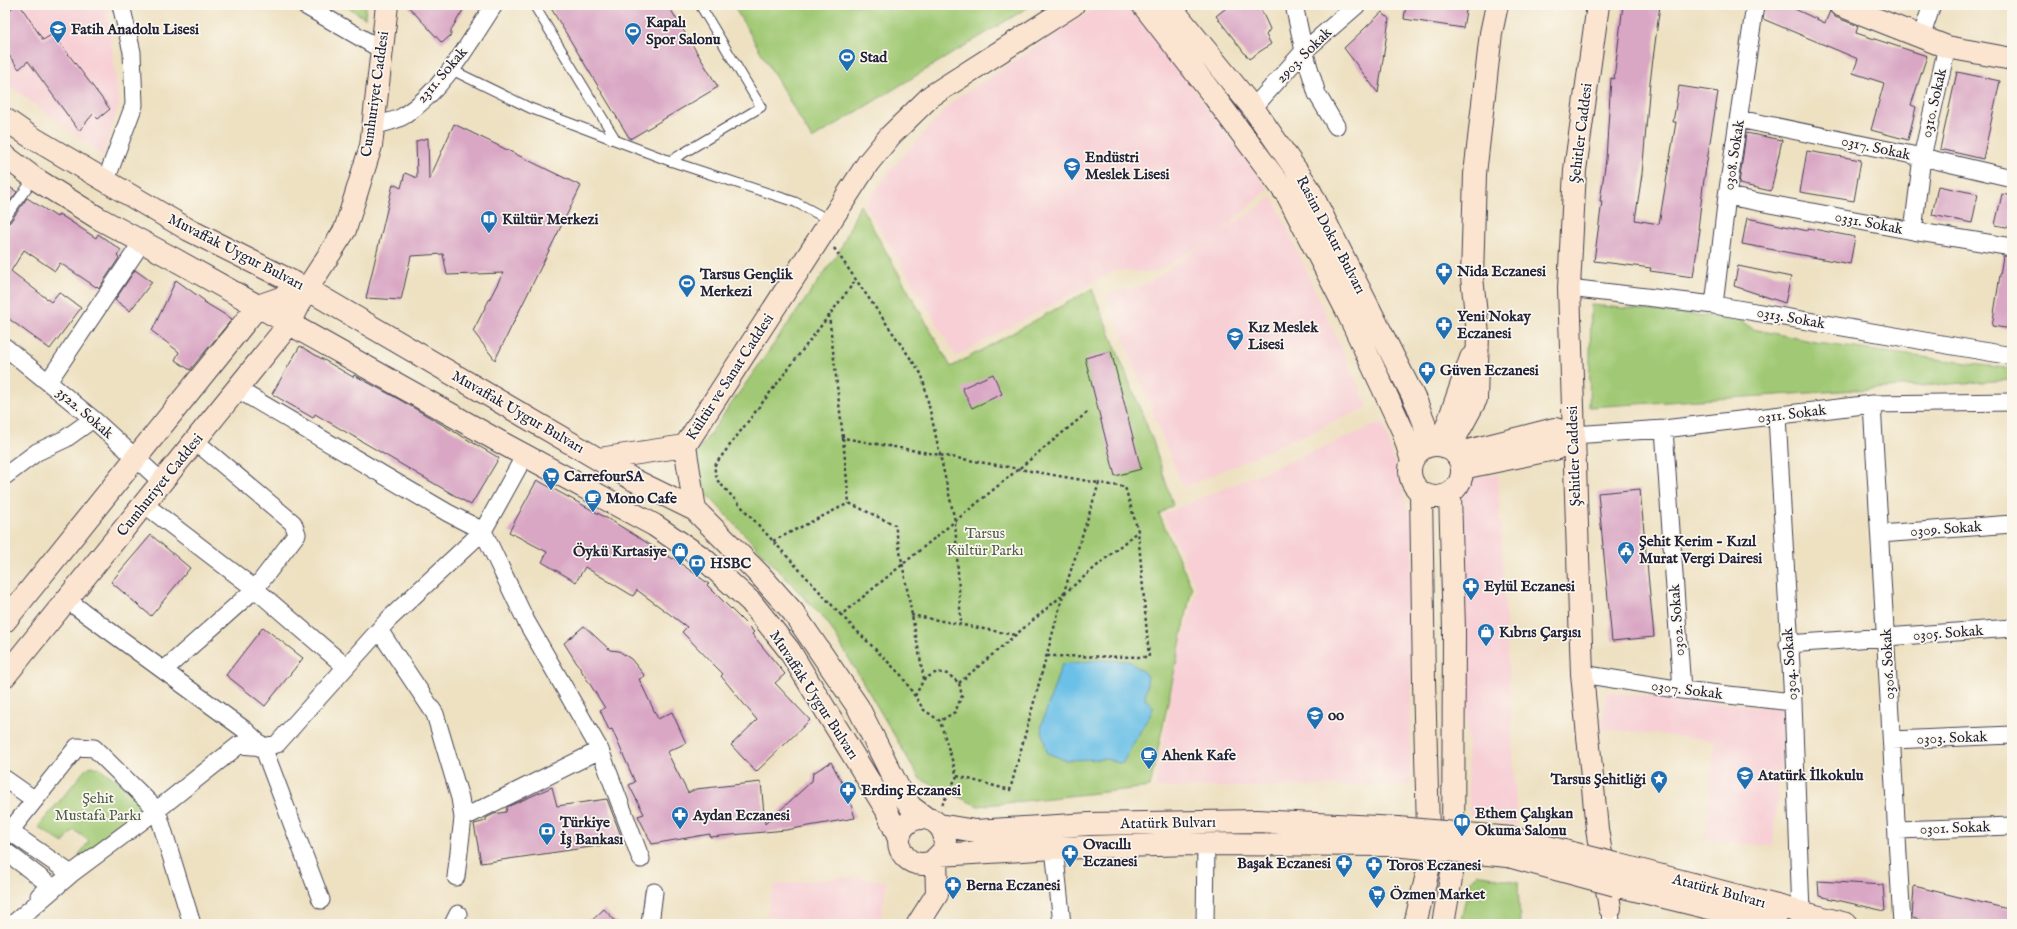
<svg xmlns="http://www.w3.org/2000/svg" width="2017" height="929" viewBox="0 0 2017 929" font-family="'IM FELL English',serif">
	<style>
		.built { fill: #f7cfd5 }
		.green { fill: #a1c974; stroke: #627658 }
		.water { fill: #6ac0e7; stroke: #467191 }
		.building { fill: #d9a6c4 }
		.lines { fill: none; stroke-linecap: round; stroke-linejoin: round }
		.lane-casing { stroke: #413f4f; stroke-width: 11 }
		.street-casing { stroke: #413f4f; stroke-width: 19 }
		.secondary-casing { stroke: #413f4f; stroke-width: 24 }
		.path { stroke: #413f4f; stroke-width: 2.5; stroke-dasharray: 3 3; stroke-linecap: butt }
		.lane { stroke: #fff; stroke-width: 9 }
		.street { stroke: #fff; stroke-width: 17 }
		.secondary { stroke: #fce5d0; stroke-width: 22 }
		.secondary-bridge-casing { stroke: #413f4f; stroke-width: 24; stroke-linecap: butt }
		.secondary-bridge { stroke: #fce5d0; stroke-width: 22 }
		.labels { text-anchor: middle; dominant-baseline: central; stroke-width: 3.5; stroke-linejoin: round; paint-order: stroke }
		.poi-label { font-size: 15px; font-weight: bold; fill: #22223b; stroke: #fbf7ec; text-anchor: start }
		.street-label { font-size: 15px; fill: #22223b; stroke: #fbf7ec }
		.park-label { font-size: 15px; fill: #4e5c4f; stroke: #fbf7ec }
	</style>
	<rect width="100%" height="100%" fill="#fbf7ec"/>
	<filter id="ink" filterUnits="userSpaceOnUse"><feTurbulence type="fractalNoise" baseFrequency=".025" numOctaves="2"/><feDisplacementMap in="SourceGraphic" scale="8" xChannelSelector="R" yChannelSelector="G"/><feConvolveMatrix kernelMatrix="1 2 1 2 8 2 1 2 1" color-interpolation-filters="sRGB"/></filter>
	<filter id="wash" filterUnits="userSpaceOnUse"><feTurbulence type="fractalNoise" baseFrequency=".012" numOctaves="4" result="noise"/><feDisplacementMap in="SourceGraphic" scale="16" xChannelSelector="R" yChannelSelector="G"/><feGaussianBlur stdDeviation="0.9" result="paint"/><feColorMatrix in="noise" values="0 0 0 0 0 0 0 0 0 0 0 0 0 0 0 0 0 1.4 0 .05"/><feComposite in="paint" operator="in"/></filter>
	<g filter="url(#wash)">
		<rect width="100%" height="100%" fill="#eee1c2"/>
		<path class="built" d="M5 5H107L119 105 103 156 5 82Z
			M1118 5H1131L1268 189 1220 233 1273 197 1368 407 1183 488 1106 295 1149 283 1206 243 1153 273 1117 270 956 356 865 204 889 172 953 101 1095 8Z
			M1383 422 1413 527 1410 785 1155 788 1177 661 1197 589 1163 514Z
			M1498 474 1517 826 1469 815 1461 480Z
			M1606 692 1786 709 1773 846 1705 840 1715 740 1602 729Z
			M842 877 887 881 880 924H816L766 916 774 885Z"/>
		<path class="green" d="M344 5H366L365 18Z
			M733 5H1032L812 139Z
			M860 205 951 367 1092 289 1153 441 1173 505 1159 514 1192 588 1150 787 978 806 920 779 828 623 699 486 695 455 839 252Z
			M1591 305 1738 319 1753 329 1825 344 2012 369V380L1589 407Z
			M91 766 99 768 142 797 146 809 92 863 79 855 89 841 74 830 63 843 38 827 85 770Z
			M1478 874 1518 882 1520 924H1460L1470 881Z"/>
		<path class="water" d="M1100 660 1129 661 1148 676 1145 699 1154 707 1122 764 1106 759 1065 760 1047 753 1041 726 1062 664Z"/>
		<g id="blocks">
			<path class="building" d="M15 5H20L43 40 53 34 110 109 98 119 93 114 79 131 28 61 19 69 5 50V14Z
				M407 5H466L451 30V35L442 43Z
				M549 5H668L718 87 630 139Z
				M1230 5H1259L1270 29 1266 35 1271 44 1249 59 1216 16Z
				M1406 5H1467L1463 28 1404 19Z
				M1623 5H1660L1650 82 1642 174 1635 220 1659 224 1676 122H1673L1679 86 1718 92 1703 186 1698 229 1700 230 1693 277 1650 271 1651 268 1594 261 1602 201H1600L1606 159 1611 78 1614 79Z
				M1765 5H1786L1825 23 1830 11 1835 17 1858 26 1856 33 1927 56 1911 105 1916 107 1908 140 1871 130 1884 83 1853 73 1858 59 1763 19Z
				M1382 12 1389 19 1378 93 1344 48Z
				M1957 72 2000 81 1983 159 1940 149Z
				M454 124 581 186 495 360 473 331 503 273 447 275 443 254 411 256 401 300 366 298 393 184 401 188 405 173 417 178 416 141 428 138 429 180Z
				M1746 133 1782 140 1771 191 1739 184Z
				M1807 151 1861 160 1854 201 1800 192Z
				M5 184 17 192 5 208Z
				M1938 186 1978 194 1972 223 1932 215Z
				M2002 194 2012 196V228L1995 225Z
				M27 198 57 217 59 214 96 238 98 234 121 250 117 256 119 258 99 288 97 286 96 287 60 263 55 271 24 250 11 271 51 302 59 292 81 308 50 349 5 316V224L10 222Z
				M1747 218 1808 231V228L1855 237 1850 264 1742 244Z
				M2003 256 2012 257V329L1992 326Z
				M1738 266 1791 277 1785 303 1734 286Z
				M135 270 152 282 130 311 115 300Z
				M176 280 205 301 204 302 232 319 190 370 175 360 179 352 152 331Z
				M300 346 353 377 354 375 402 401 499 458 471 505 315 414 313 418 272 394Z
				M1111 351 1141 469 1115 476 1085 358Z
				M993 374 1002 394 972 408 962 388Z
				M537 480 612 521 673 559V558L709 584 707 585 754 632 752 634 785 674 775 683 810 720 756 772 731 745 757 720 721 676 723 674 682 632 687 627 637 590 633 596 585 567 576 582 542 562 547 552 509 532Z
				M1640 489 1654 637 1612 641 1598 493Z
				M151 535 190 568 151 616 111 582Z
				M584 626 610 650 619 651 631 659 645 676 639 679 658 719 672 712 686 743 667 752 688 793 696 789 761 782 765 824 812 781 813 773 831 762 848 794 855 818 786 830 710 837V834L652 844 638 816 644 814 629 785 635 782 612 729 609 730 600 710 605 708 564 643Z
				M263 627 303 658 265 706 226 675Z
				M552 787 557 806 607 799 621 836 612 844 481 863 474 824 486 821V818L494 814 506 812 507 807Z
				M1818 881 1883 885 1885 911 1819 896Z
				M1914 886 2012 910V924H1938L1912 918Z
				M604 909 618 924H588Z"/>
		</g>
	</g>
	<g filter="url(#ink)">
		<use href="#blocks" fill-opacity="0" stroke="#413f4f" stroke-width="1"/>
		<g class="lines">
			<defs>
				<path id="lane" d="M534 5 616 140
					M450 69 530 108 670 161 795 202 831 221
					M670 161 761 107 700 5
					M5 218 34 178"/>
				<path id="street" d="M304 5 382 50
					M1294 5 1304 51 1317 94 1336 126
					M1921 37 1932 5
					M1253 108 1304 51 1357 5
					M1739 119 1922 157 2012 178
					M373 126C383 123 397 121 405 115 444 89 469 43 494 5
					M106 180 134 105 132 52 121 5
					M1727 196 1913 231 2012 247
					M1913 231 1922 157 1947 47
					M1569 288 1714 305 2012 356
					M1714 305 1727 196 1755 5
					M5 347 93 419 162 482
					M48 382 142 242
					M237 389 448 513 483 531 526 621 600 750 641 859
					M1872 404 1902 924
					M1777 416 1793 702 1801 912
					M1664 429 1682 690
					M1573 435 1664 429 1872 404 2012 402
					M195 441 293 523 297 534 255 589 346 667
					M5 476 37 452 65 439 93 419
					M144 504 255 589 164 670
					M1880 534 2012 524
					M67 600 245 730 263 747 321 900
					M379 630 435 714 460 798 463 818 456 877
					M1788 644 2012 628
					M1582 674 1682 690 1793 702
					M1892 740 2012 735
					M5 779 35 800
					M463 818 600 750
					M5 828 71 874
					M1897 830 2012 826
					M10 831 77 747 94 748 157 810 192 924
					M1054 848 1062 924
					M5 851 50 885 39 896
					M1610 908 1611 924
					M13 924 71 874 157 810 239 745 263 747 277 744 389 619 483 531 525 455
					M453 924 458 914
					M650 924 654 892
					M1205 924 1206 844"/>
				<path id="secondary" d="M1143 5 1213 95 1288 196 1346 309 1403 431 1412 461
					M1169 5 1253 108 1308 187 1417 404 1424 422 1429 446
					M1598 5 1575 170 1569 288 1582 674 1597 829 1610 908
					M1840 5 1947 47 2012 59
					M5 119 28 135 189 230 307 289 634 480 695 510 760 575 793 612 858 707 900 791 911 807 926 818
					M5 156 34 178 98 218 174 259 502 443 654 525 704 559 751 602 789 650 886 809 899 839
					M1443 437 1471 358
					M1410 471a26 26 0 1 1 52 0a26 26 0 1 1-52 0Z
					M685 446 868 163 890 136 931 96 1073 5
					M685 446 695 510
					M1449 449 1476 399 1478 334 1472 277 1475 174 1491 33 1497 5
					M1456 454 1555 429 1573 435
					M599 459 685 446
					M1462 468 1555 449 1573 435
					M5 621 258 306 307 289
					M5 676 290 323 307 289 345 230 371 146 387 5
					M899 841a23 23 0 1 1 46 0a23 23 0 1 1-46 0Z
					M939 825 975 831 1090 824 1257 821 1398 828
					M939 855 1054 848 1191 844 1393 845
					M1616 864 1846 924
					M1615 885 1775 924
					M918 924 937 894 936 858
					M1415 924 1429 866 1424 680 1421 493
					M1443 924 1453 867 1454 629 1450 494"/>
			</defs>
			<use href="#lane" class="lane-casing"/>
			<use href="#street" class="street-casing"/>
			<use href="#secondary" class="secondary-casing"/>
			<path class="path" d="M344 5 345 11
				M834 248 922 375 955 521 961 624
				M829 315 843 438
				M773 541 849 503
				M841 615 717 480 714 466 856 280
				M911 615 1015 635
				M924 679 895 525 849 503 843 438 1099 483
				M959 683 1138 531
				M915 696 924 679 937 672 948 674 959 683 962 696 955 712 940 721
				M957 776 1010 790 1063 595 1099 483 1125 487 1138 531 1149 657 1046 656
				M942 805 957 776 940 721 924 710 901 675 841 615 1089 411"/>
			<use href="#lane" class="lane"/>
			<use href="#street" class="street"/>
			<use href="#secondary" class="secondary"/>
			<defs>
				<path id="secondary-bridge" d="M1398 828 1512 838 1616 864
					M1393 845 1508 856 1615 885"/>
			</defs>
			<use href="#secondary-bridge" class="secondary-bridge-casing"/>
			<use href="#secondary-bridge" class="secondary-bridge"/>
		</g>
	</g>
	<defs>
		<symbol id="school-pin" viewBox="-11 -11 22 30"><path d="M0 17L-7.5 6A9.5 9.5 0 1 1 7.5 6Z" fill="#1f6fb2" stroke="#fbf7ec"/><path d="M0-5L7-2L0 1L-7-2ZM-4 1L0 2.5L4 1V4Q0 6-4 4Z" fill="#fff"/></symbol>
		<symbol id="stadium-pin" viewBox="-11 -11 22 30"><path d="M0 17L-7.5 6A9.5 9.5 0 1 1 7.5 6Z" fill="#1f6fb2" stroke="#fbf7ec"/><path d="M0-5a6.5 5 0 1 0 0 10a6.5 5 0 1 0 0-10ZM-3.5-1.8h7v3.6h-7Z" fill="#fff"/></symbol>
		<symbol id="library-pin" viewBox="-11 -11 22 30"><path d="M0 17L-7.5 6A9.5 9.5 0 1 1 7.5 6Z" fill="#1f6fb2" stroke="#fbf7ec"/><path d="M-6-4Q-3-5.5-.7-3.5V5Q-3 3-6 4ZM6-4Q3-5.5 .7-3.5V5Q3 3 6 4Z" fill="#fff"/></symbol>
		<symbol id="pharmacy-pin" viewBox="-11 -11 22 30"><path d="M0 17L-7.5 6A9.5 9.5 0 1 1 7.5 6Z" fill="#1f6fb2" stroke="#fbf7ec"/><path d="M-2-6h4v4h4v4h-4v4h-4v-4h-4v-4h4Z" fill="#fff"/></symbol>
		<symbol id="supermarket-pin" viewBox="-11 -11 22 30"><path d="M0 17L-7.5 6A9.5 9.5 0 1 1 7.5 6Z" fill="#1f6fb2" stroke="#fbf7ec"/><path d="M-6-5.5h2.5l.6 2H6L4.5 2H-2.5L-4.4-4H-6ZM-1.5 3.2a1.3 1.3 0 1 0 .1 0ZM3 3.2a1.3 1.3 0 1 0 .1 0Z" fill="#fff"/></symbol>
		<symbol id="cafe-pin" viewBox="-11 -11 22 30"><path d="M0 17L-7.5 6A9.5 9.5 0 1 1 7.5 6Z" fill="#1f6fb2" stroke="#fbf7ec"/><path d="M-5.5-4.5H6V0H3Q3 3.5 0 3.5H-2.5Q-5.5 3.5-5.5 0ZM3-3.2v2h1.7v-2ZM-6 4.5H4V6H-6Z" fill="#fff"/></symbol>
		<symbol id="civic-pin" viewBox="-11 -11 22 30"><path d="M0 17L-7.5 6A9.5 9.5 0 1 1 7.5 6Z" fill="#1f6fb2" stroke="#fbf7ec"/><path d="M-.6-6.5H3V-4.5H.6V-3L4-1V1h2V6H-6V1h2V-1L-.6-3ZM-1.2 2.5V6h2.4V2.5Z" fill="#fff"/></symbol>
		<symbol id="shop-pin" viewBox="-11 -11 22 30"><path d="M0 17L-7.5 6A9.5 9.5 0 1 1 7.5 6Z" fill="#1f6fb2" stroke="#fbf7ec"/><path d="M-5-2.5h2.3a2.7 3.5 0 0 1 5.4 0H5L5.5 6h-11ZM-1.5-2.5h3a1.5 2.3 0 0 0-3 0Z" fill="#fff"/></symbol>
		<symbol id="bank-pin" viewBox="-11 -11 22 30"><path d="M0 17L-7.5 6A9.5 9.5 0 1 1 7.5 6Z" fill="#1f6fb2" stroke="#fbf7ec"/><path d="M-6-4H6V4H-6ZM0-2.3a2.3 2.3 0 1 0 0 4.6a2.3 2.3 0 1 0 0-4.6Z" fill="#fff"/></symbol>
		<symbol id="sight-pin" viewBox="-11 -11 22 30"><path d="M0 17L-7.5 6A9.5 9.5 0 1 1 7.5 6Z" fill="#1f6fb2" stroke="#fbf7ec"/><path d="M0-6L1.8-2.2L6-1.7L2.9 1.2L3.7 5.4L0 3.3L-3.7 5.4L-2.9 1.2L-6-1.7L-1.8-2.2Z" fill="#fff"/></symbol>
	</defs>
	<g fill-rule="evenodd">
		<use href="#school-pin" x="48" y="19" width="20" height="27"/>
		<use href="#stadium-pin" x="623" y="21" width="20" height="27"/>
		<use href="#stadium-pin" x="837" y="47" width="20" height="27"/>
		<use href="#school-pin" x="1062" y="156" width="20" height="27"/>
		<use href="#library-pin" x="479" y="209" width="20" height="27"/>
		<use href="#pharmacy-pin" x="1434" y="261" width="20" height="27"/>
		<use href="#stadium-pin" x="677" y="273" width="20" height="27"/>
		<use href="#pharmacy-pin" x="1434" y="315" width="20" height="27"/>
		<use href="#school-pin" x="1225" y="326" width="20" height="27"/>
		<use href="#pharmacy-pin" x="1417" y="360" width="20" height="27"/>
		<use href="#supermarket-pin" x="541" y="466" width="20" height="27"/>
		<use href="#cafe-pin" x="583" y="488" width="20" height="27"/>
		<use href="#civic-pin" x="1616" y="540" width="20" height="27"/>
		<use href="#shop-pin" x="670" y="541" width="20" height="27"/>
		<use href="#bank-pin" x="687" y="553" width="20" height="27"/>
		<use href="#pharmacy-pin" x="1461" y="576" width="20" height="27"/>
		<use href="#shop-pin" x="1476" y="622" width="20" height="27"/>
		<use href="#school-pin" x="1305" y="705" width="20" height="27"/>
		<use href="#cafe-pin" x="1139" y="745" width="20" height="27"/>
		<use href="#school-pin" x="1735" y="765" width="20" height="27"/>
		<use href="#sight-pin" x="1649" y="769" width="20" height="27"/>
		<use href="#pharmacy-pin" x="838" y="780" width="20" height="27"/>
		<use href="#pharmacy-pin" x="670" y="805" width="20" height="27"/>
		<use href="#library-pin" x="1452" y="812" width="20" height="27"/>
		<use href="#bank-pin" x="537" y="821" width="20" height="27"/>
		<use href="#pharmacy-pin" x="1060" y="843" width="20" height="27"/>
		<use href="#pharmacy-pin" x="1334" y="853" width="20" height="27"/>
		<use href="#pharmacy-pin" x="1364" y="855" width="20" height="27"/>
		<use href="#pharmacy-pin" x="943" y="875" width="20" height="27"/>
		<use href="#supermarket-pin" x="1367" y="884" width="20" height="27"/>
	</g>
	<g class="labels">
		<g class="poi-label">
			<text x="646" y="22">Kapalı<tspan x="646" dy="17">Spor Salonu</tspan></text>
			<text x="71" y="29">Fatih Anadolu Lisesi</text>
			<text x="860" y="57">Stad</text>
			<text x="1085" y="157">Endüstri<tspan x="1085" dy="17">Meslek Lisesi</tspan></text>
			<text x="502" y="219">Kültür Merkezi</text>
			<text x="1457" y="271">Nida Eczanesi</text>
			<text x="700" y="274">Tarsus Gençlik<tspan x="700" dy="17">Merkezi</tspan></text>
			<text x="1457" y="316">Yeni Nokay<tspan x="1457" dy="17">Eczanesi</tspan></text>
			<text x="1248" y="327">Kız Meslek<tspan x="1248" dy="17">Lisesi</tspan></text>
			<text x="1440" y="370">Güven Eczanesi</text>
			<text x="564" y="476">CarrefourSA</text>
			<text x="606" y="498">Mono Cafe</text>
			<text x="1639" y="541">Şehit Kerim - Kızıl<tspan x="1639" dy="17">Murat Vergi Dairesi</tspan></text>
			<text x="667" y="551" text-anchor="end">Öykü Kırtasiye</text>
			<text x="710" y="563">HSBC</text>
			<text x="1484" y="586">Eylül Eczanesi</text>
			<text x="1499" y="632">Kıbrıs Çarşısı</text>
			<text x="1328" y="715">oo</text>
			<text x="1162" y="755">Ahenk Kafe</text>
			<text x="1758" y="775">Atatürk İlkokulu</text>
			<text x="1646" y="779" text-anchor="end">Tarsus Şehitliği</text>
			<text x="861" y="790">Erdinç Eczanesi</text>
			<text x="1475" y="813">Ethem Çalışkan<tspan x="1475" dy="17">Okuma Salonu</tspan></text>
			<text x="693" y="815">Aydan Eczanesi</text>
			<text x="560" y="822">Türkiye<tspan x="560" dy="17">İş Bankası</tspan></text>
			<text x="1083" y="844">Ovacıllı<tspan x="1083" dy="17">Eczanesi</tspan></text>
			<text x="1331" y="863" text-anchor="end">Başak Eczanesi</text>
			<text x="1387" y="865">Toros Eczanesi</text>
			<text x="966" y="885">Berna Eczanesi</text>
			<text x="1390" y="894">Özmen Market</text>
		</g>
		<g class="street-label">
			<text transform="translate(1304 55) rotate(-45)">2903. Sokak</text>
			<text transform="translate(442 75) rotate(-49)">2311. Sokak</text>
			<text transform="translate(375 94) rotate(-82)">Cumhuriyet Caddesi</text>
			<text transform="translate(1934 103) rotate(-77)">0310. Sokak</text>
			<text transform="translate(1581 133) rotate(-83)">Şehitler Caddesi</text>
			<text transform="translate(1876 148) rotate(12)">0317. Sokak</text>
			<text transform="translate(1734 155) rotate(-81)">0308. Sokak</text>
			<text transform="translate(1869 223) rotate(11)">0331. Sokak</text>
			<text transform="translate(1331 235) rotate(62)">Rasim Dokur Bulvarı</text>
			<text transform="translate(236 252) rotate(27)">Muvaffak Uygur Bulvarı</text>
			<text transform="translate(1791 318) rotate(10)">0313. Sokak</text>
			<text transform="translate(730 377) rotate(-57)">Kültür ve Sanat Caddesi</text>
			<text transform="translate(518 412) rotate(30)">Muvaffak Uygur Bulvarı</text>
			<text transform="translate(85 413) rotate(41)">3522. Sokak</text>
			<text transform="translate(1792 414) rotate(-7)">0311. Sokak</text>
			<text transform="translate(1574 456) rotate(-92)">Şehitler Caddesi</text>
			<text transform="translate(160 485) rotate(-51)">Cumhuriyet Caddesi</text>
			<text transform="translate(1946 529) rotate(-4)">0309. Sokak</text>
			<text transform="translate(1677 620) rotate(-94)">0302. Sokak</text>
			<text transform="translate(1948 633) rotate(-4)">0305. Sokak</text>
			<text transform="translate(1790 664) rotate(-94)">0304. Sokak</text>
			<text transform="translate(1888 664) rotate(-93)">0306. Sokak</text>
			<text transform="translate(1687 690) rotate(7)">0307. Sokak</text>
			<text transform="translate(814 695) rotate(57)">Muvaffak Uygur Bulvarı</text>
			<text transform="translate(1952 738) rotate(-2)">0303. Sokak</text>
			<text transform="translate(1168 823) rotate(-1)">Atatürk Bulvarı</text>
			<text transform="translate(1955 828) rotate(-2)">0301. Sokak</text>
			<text transform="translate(1719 891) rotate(15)">Atatürk Bulvarı</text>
		</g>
		<g class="park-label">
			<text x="985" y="533">Tarsus<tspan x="985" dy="17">Kültür Parkı</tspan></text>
			<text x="98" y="798">Şehit<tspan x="98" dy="17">Mustafa Parkı</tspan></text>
		</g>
	</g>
	<rect width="2017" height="929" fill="none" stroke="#fbf7ec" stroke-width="20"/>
</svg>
